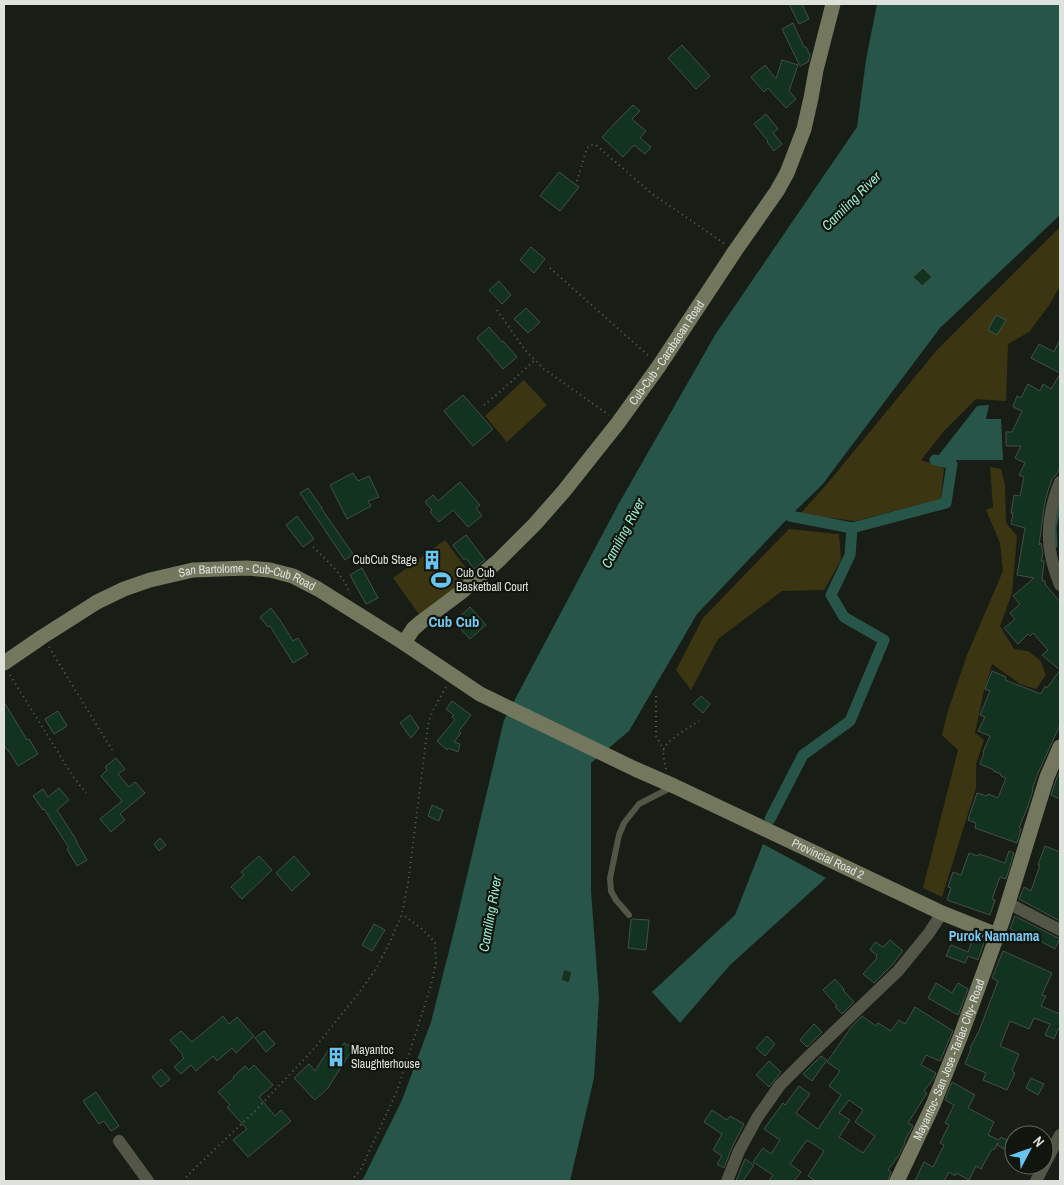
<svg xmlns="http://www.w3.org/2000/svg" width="1064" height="1185" viewBox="0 0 1064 1185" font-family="'Archivo Narrow',sans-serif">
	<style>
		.green { fill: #3c3512 }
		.water { fill: #285549 }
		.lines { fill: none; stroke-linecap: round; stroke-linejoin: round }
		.stream { stroke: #285549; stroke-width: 3 }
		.canal { stroke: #285549; stroke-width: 11 }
		.building { fill: #11331f; stroke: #444f48; fill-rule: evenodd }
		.path { stroke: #5c615a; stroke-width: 2; stroke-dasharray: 1 4; stroke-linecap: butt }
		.lane { stroke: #535647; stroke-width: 6 }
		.street { stroke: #535647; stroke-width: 12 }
		.secondary { stroke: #72775e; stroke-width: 15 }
		.labels { text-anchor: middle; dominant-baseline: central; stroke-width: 4.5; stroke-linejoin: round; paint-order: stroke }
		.street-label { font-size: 12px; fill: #dee2dc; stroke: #10150d }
		.poi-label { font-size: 12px; fill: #dee2dc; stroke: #10150d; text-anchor: start }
		.water-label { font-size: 14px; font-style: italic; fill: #9cebd4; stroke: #10150d }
		.neighbourhood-label { font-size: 14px; font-weight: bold; fill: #78caf4; stroke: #10150d }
		.quarter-label { font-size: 15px; font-weight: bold; fill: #78caf4; stroke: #10150d }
	</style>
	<rect width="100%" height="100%" fill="#181e16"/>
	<path class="green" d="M1060 227V286L1050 304 1029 332 1008 344 1006 401 976 399 944 431 921 460 944 468 941 499 855 521 800 514 827 484 937 350Z
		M524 380 547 405 507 442 485 416Z
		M990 467 1001 469 1005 485 1006 523 1017 536 1012 593 1000 626 1014 649 1028 651 1040 660 1046 675 1036 689 1020 684 992 664 983 695 975 733 984 740 976 764V788L942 897 923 888 958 750 942 735 947 714 967 655 1003 571 1000 543 986 510 993 507Z
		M789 529 839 534 841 560 824 590 782 591 718 639 691 690 676 670 703 618Z
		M445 540 474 579 421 617 393 578Z"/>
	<path class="water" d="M877 4H1060V215L940 328 822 485 790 516 697 614 629 731 591 763V891L599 998 594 1078 570 1181H361L363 1179 402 1100 431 1022 453 935 504 720 618 505 715 335 857 127 866 60Z
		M989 405 986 419H1001L1003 460H935L977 406Z
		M763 844 826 878 730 965 680 1023 652 992 735 915Z"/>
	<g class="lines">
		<path class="stream" d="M1056 546 1055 527 1060 505"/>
		<path class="canal" d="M852 528 946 503 952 464 935 460
			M770 819 803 755 850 721 884 640 844 617 831 595 850 555 852 528 790 516"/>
	</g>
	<path class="building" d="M789 4H802L809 19 799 24Z
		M793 23 804 47H806L810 55 808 62 800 66 782 29Z
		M682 45 710 76 696 89 668 58Z
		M782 60 798 65 789 91 796 99 786 108 768 88 764 92 751 77 765 65 776 79Z
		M633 105 640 111 632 119 646 131 640 138 651 147 645 154 634 145 623 157 602 137 620 118Z
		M766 114 778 129 773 133 782 144 774 151 767 142 768 141 754 124Z
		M559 172 579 187 560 211 540 196Z
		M531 247 545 259 534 273 520 260Z
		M923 268 932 277 922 286 913 277Z
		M499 281 511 295 502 304 489 290Z
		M526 308 540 322 528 333 514 319Z
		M996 315 1006 320 997 335 988 330Z
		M489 327 502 342 503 341 517 357 503 369 477 338Z
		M1060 339V373L1031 358 1039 344 1054 352Z
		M1060 374V467L1056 475 1052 479 1047 494 1044 507 1039 545 1041 543 1043 554 1041 561H1044V563L1042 580 1045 581V584L1060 602V725L1038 773 1032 790H1033L1028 806 1019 828 1021 829 1017 843 975 828 976 823 968 820 977 793 987 796 988 794 998 798 1006 778 1001 776V774L993 771 994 770 980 764 984 753 983 752 990 736 978 731 985 717 980 715 990 691 985 689 992 671 1006 677 1005 680 1041 694 1045 686 1047 688 1060 670 1042 655 1048 650 1033 633 1030 636 1028 634 1018 644 1004 628 1015 619 1010 613 1020 604 1013 596 1034 578 1017 575 1025 528 1011 524 1013 513H1011L1014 495 1020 496 1024 477 1019 475 1025 463 1015 458 1021 446H1006V432H1012L1022 411 1013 407 1017 396 1021 398 1028 384 1040 391 1043 384 1051 389Z
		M463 395 493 429 473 446 444 411Z
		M353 473 358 481 369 476 379 497 368 501 371 506 347 519 330 485Z
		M460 482 480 505 476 508 482 516 468 527 453 510 439 522 430 512 432 510 425 502 433 495 438 501Z
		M308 488 322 508H321L353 554 345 560 300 493Z
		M297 516 314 539 303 547 286 525Z
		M466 535 485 560 474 569 466 558 464 560 453 545Z
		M433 552 440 561 430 568 424 559Z
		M362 568 378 598 366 604 350 575Z
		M470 607 486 625 470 639 454 622Z
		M271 608 280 620 293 641 298 638 308 654 293 663 270 626 268 627 260 617Z
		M701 696 710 704 703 713 693 704Z
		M452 701 471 715 459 731 461 733 454 742 460 744 458 752 448 748 447 750 437 741 455 720 452 717 454 715 446 709Z
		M4 702 27 740 29 739 38 754 18 766 8 750H7L4 745Z
		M58 711 67 726 54 734 45 719Z
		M410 715 419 728 411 738 400 723Z
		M116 758 125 769 118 774 129 787 135 782 145 793 120 814 125 820 111 832 100 819 122 801 101 776 107 770 105 767Z
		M1060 771V799L1051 795 1056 780Z
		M59 788 69 800 57 810 77 841H76L87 860 77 866 67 849 69 848 44 809 43 810 33 796 43 789 48 797Z
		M432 805 443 810 439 821 428 816Z
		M160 838 166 845 159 851 154 844Z
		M1045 846 1060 852V921L1019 899 1024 887 1031 891 1040 865H1038Z
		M1009 851 1014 853 1006 879 1000 877 992 899 995 900 990 915 947 900 951 888 948 887 953 872 961 875 969 853 978 856 979 854 1005 863Z
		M259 856 272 870 242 899 231 887 244 875 241 872Z
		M294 856 310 874 292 891 276 873Z
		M1015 916 1056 937 1060 938 1055 949 1027 934V936L1010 929Z
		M632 919 649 920 646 950 628 948 631 920Z
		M374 924 385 930 372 951 362 945Z
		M974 936 985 940 978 960 968 956 965 963 946 956 951 945 968 952Z
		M890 940 903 951 892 965 874 983 863 974 877 958 876 957 877 955 870 950 875 942 883 947Z
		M1003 951 1052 973 1042 995 1046 996 1041 1006 1060 1014V1030L1058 1029 1054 1039 1045 1035 1050 1024 1034 1018 1029 1029 1010 1021 1000 1046 1019 1054 1012 1071 1015 1073 1007 1090 983 1080 986 1073 965 1064 971 1049 970 1048 979 1031 998 981 992 978Z
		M564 969 572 972 569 983 561 980Z
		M835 979 844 989 843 990 854 1002 842 1014 835 1007 837 1006 823 990Z
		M936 983 952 993 958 983 968 989 958 1015 928 998Z
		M915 1007 953 1031 940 1061 926 1055 921 1065 936 1073 934 1078 924 1091 927 1093 908 1123 913 1126 904 1142 905 1143 899 1155 888 1170 891 1172 888 1181H816L808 1176 824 1151 807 1140 790 1164 801 1172 794 1181H769L773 1175 753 1162 763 1148 771 1154 780 1140 764 1129 783 1103 785 1105 799 1086 810 1094 796 1113 818 1129 841 1095 829 1086 840 1071 827 1062 852 1026 862 1016 876 1026 878 1023 891 1031 899 1020 905 1024ZM849 1100 863 1110 855 1122 875 1136 863 1153 839 1137 850 1120 839 1113Z
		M223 1016 229 1024 237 1017 254 1036 236 1053 232 1048 217 1061 213 1056 196 1071 191 1065 181 1074 174 1067 184 1058 182 1056 183 1055 170 1040 181 1031 192 1042Z
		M814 1024 822 1032 807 1047 800 1040Z
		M264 1031 275 1044 266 1052 255 1038Z
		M767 1036 775 1044 765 1056 756 1048Z
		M344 1043 353 1048 328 1088 315 1100 294 1078 309 1064 315 1071 331 1046 338 1050Z
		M821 1056 827 1060 812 1081 803 1074Z
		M769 1061 781 1072 769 1087 756 1075Z
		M254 1065 273 1085 259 1097 275 1116 281 1110 291 1121 248 1157 233 1140 247 1129 227 1107 230 1105 218 1092 234 1078 233 1077 245 1066 249 1070Z
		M161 1069 170 1079 161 1087 152 1077Z
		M1031 1078 1044 1084 1038 1095 1026 1088Z
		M952 1082 975 1095 968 1108 994 1122 988 1135 999 1140 1001 1137 1014 1144 1010 1152 997 1145 998 1143 994 1150 992 1149 981 1169 976 1166 969 1180 956 1173 955 1176 949 1172 944 1181H915L924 1162 933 1167 944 1145 940 1143 949 1125 945 1123 954 1105 945 1100Z
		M96 1092 119 1126 111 1131 104 1121 99 1124 83 1101Z
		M712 1110 727 1120 730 1116 744 1124 732 1147 724 1168 717 1164 722 1156 713 1150 722 1134 704 1122Z
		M745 1159 754 1165 743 1181H736Z"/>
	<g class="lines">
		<path class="path" d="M577 181 587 148 591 145H596L651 193 725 244
			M550 268 650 357
			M497 310 525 350 544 369 609 415
			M484 405 502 390 535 360
			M313 547C328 562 343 574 350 594
			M49 647 112 750
			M10 675 72 775 86 793
			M656 696V736L664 750
			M666 769C665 763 662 755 664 749 668 739 690 727 699 721
			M183 1181 192 1171 251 1115 313 1050 362 989 377 967 390 942 402 914 408 883 428 725 432 712 446 687
			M351 1181 361 1169 397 1091 430 989 436 963 435 942 421 928 402 914"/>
		<path class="lane" d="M629 915 616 900 611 891 610 878 619 835 624 823 639 804 672 787"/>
		<path class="street" d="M1060 482C1045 520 1045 548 1060 585
			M1008 903 1060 930
			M119 1141 148 1181
			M727 1181 739 1151 757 1118 780 1085 810 1055 898 971 929 933 942 913
			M1036 1181 1060 1135"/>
		<g class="secondary">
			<path id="s1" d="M404 643 413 629 421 622 460 593 498 561 535 524 564 491 618 423 659 366 735 251 777 191 787 173 804 129 811 98 816 70 833 4"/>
			<path id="s2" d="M4 663 42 637 97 602 124 589 150 580 193 570 247 568 270 570 293 576 318 589 404 643 480 694 635 769 674 786 942 913 997 935"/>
			<path id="s3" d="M897 1181 933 1105 961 1035 1003 919 1047 777 1060 747"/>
		</g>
	</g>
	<defs>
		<symbol id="building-bare" viewBox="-9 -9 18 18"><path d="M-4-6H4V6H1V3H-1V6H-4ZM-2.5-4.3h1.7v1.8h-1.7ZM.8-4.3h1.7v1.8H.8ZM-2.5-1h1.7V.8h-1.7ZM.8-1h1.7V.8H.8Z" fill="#68c4f0" stroke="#10150d" stroke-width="2.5" paint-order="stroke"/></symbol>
		<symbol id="stadium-bare" viewBox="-9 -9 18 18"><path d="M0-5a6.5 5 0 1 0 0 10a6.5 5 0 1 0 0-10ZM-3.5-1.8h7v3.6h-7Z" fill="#68c4f0" stroke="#10150d" stroke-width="2.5" paint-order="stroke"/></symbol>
	</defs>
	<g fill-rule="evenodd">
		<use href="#building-bare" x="418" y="546" width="28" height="28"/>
		<use href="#stadium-bare" x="427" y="566" width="28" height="28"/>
		<use href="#building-bare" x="322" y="1043" width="28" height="28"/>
	</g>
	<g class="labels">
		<g class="street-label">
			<text stroke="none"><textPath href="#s1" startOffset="394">Cub-Cub - Carabaoan Road</textPath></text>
			<text stroke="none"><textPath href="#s2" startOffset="268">San Bartolome - Cub-Cub Road</textPath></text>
			<text stroke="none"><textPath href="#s2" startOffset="920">Provincial Road 2</textPath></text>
			<text stroke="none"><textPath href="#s3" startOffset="132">Mayantoc- San Jose -Tarlac City- Road</textPath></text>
		</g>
		<g class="poi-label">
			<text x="417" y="560" text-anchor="end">CubCub Stage</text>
			<text x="456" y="573">Cub Cub<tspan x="456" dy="14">Basketball Court</tspan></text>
			<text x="351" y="1050">Mayantoc<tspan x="351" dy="14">Slaughterhouse</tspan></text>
		</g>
		<g class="water-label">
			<text transform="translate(851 201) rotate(-45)">Camiling River</text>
			<text transform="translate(623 533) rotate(-62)">Camiling River</text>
			<text transform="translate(490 914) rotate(-80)">Camiling River</text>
		</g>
		<g class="neighbourhood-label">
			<text x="994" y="936">Purok Namnama</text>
		</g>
		<g class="quarter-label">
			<text x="454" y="621">Cub Cub</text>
		</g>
	</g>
	<rect width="1064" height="1185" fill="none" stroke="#dee2dc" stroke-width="10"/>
	<g transform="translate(1029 1150) rotate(49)"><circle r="24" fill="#10150d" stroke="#626760"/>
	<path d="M0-4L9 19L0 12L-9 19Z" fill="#68c4f0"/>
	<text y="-8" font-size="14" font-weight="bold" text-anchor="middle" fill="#dee2dc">N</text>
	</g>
</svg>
